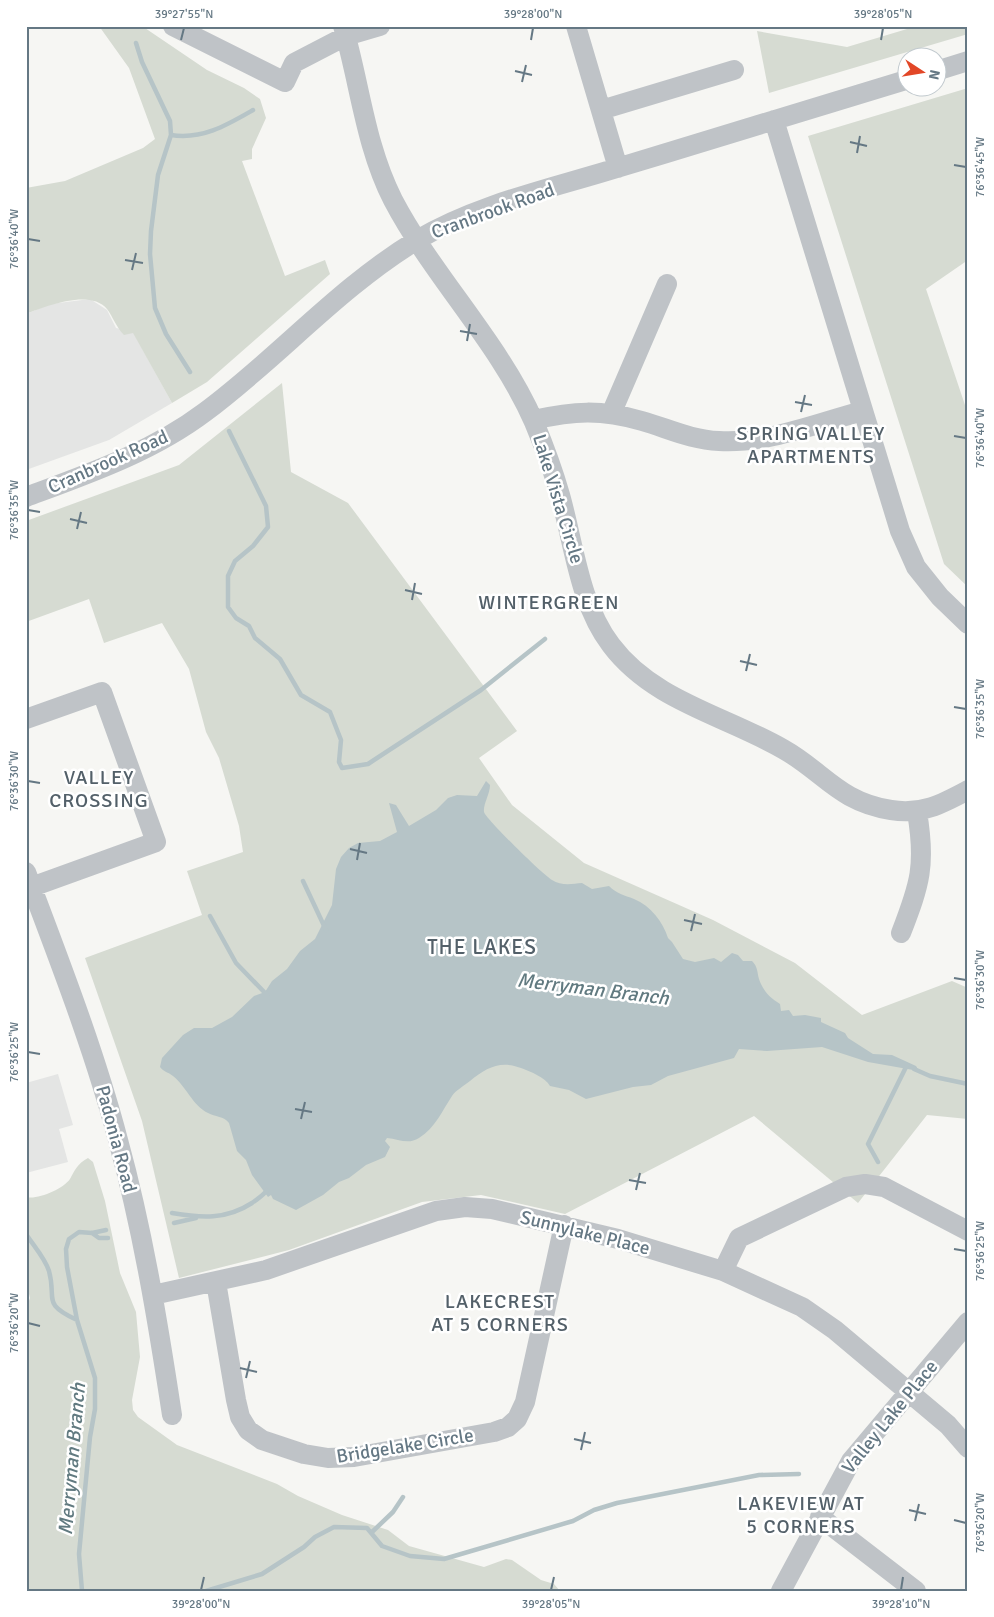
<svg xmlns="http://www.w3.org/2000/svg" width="994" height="1617" viewBox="0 0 994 1617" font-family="Signika,sans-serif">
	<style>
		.built { fill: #e4e5e4 }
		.green { fill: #d6dbd2 }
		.water { fill: #b6c4c7 }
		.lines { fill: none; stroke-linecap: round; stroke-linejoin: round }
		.stream { stroke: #b6c4c7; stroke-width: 4.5 }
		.minor { stroke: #bfc3c7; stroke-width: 20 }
		.ticks { fill: none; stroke: #657884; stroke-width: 2 }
		.labels { text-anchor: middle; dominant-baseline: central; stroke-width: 5; stroke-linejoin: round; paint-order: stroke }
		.street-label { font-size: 19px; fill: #657884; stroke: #fff }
		.neighbourhood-label { font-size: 20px; letter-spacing: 1px; fill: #536069; stroke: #fff }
		.water-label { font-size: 20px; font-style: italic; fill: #617a80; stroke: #fff }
		.quarter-label { font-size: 21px; letter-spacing: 1px; fill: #536069; stroke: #fff }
		.neatline { fill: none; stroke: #657884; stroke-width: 2 }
		.ticks-label { font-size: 12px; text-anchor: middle; fill: #657884 }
	</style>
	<rect width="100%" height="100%" fill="#f6f6f3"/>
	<path class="built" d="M90 299 107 310 116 328 133 332 172 403 109 440 26 470V314L50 304Z
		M58 1074 73 1125 59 1129 68 1162 26 1173V1083Z"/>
	<path class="green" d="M99 26H142L207 70 244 88 260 99 266 118 252 149V159L242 161 285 276 325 260 330 274 207 382 172 403 133 333 124 335C116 327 113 317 107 309 90 289 47 306 26 314V188L65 181 143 148 155 139 129 68Z
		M917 26H968V34L769 93 757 31 847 47Z
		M968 88V260L926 289 968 414V587L944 564 808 136Z
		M282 383 291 472 348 503 517 731 479 758 512 805 584 863 713 920 795 963 862 1015 952 981 968 988V1119L927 1115 858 1203 754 1116 565 1214 481 1195 422 1202 289 1250 179 1278 142 1121 85 958 202 915 187 871 243 852 239 826 219 758 206 732 189 669 162 623 104 643 89 599 26 622V521L179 465Z
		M88 1158 93 1162 105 1201 120 1273 136 1312 140 1357 132 1400 133 1410 138 1417 177 1445 277 1484 298 1496 342 1515 388 1530 409 1546 484 1567 506 1559 512 1560 541 1580 554 1584 560 1591H26V1309L30 1298 26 1282V1197C38 1200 63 1189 70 1179 75 1170 77 1164 88 1158Z"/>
	<path class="water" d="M486 781 490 785C490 794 483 804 484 812 485 818 543 875 552 880 561 886 572 884 582 883L592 889 609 886C617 894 624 895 634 899 651 906 663 922 668 938L672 942 683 959 695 962 714 958 721 962 732 953 738 955 743 961H752C758 967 757 972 759 979 763 991 770 998 780 1004L781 1011 789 1010 793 1016 805 1015 821 1018V1022L845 1033 848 1038 873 1054 892 1055 916 1066 919 1071 868 1062 822 1047 767 1051 739 1049 734 1058 668 1076 651 1085 633 1087 586 1099 569 1090 550 1086C545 1077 531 1072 521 1068 500 1060 486 1068 470 1081 464 1086 456 1090 452 1096 442 1111 436 1127 419 1138 408 1145 399 1139 387 1138L385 1141 390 1147 385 1157 366 1165 349 1178 339 1182 323 1195 296 1210 273 1199 271 1195 268 1197 252 1175 246 1160 237 1151 229 1123C224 1116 215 1117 208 1113 192 1105 186 1086 173 1076 168 1072 164 1072 160 1067L162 1058 183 1035 194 1028H212L232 1017 254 996 265 992 272 981 287 969 300 951 315 939 332 905 336 869 341 857 349 848 358 843 380 841 397 832 389 803 396 805 409 826 436 810 448 798 457 795 477 796Z"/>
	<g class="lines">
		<path class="stream" d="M136 43 142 62 170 121 171 135 158 175 151 231 150 254 155 308 166 334 190 372
			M171 135C202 140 227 125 253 110
			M229 431 266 506 268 527 253 546 235 561 228 576V607L236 618 249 626 255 638 280 659 301 695 330 712 341 740 339 762 342 768 368 764 481 690 545 639
			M303 881 326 930
			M210 916 236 963 267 995
			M914 1069 930 1076 968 1084
			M878 1162 868 1144 907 1065
			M172 1213C201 1218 226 1220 252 1203 257 1199 263 1196 267 1190
			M174 1223 196 1218
			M92 1233 99 1238H108
			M26 1234C33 1245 45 1258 49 1271 57 1300 41 1303 77 1320
			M371 1533 393 1512 403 1497
			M82 1591 79 1554 90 1437 95 1409V1378L77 1320 67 1267 66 1249 69 1239 79 1232 92 1233 106 1230
			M206 1591 262 1574 304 1547 315 1537 334 1527 367 1528 382 1546 410 1556 444 1559 573 1521 594 1510 617 1503 759 1475 799 1474"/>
		<path class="minor" d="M173 26 285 82 294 63 346 36 380 26
			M343 26C360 84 365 145 393 200 434 278 499 342 534 422 544 446 553 470 560 495 574 544 579 603 611 645 653 701 724 715 783 749 824 772 839 802 891 810 922 815 942 804 968 790
			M576 26 618 168
			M936 71 968 61
			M601 110 734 70
			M774 120 900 531 916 567 940 597 968 624
			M611 414 667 284
			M533 420C574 411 600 409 642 421 667 428 691 440 719 441 767 444 817 423 863 411
			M26 497C88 474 152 452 205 412 278 358 338 288 417 240 474 206 544 190 607 171 707 141 807 110 906 80
			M26 719 102 692 156 842 26 889
			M26 872C59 960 94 1049 118 1140 143 1231 158 1323 172 1415
			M901 933C920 884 926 865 917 812
			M723 1271 739 1238 846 1187 865 1184 884 1187 968 1231
			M216 1282 236 1400 240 1417 248 1430 262 1440 304 1454 328 1458 354 1457 494 1432 508 1427 517 1419 525 1402 564 1225
			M153 1295 266 1270 436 1211 465 1207 492 1209 618 1239 723 1271 802 1307 835 1330 948 1425 968 1448
			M820 1517 916 1591
			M781 1591 851 1461 968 1322"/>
	</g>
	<path class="ticks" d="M181 40 184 28M531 40 533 28M881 40 883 28M515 71 532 75M522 82 526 65M850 142 867 146M857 153 860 136M954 165 966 167M28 239 40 241M125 260 143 263M132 270 136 253M460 331 477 334M467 341 470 324M795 402 812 405M801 412 805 395M954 436 966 438M28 510 40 512M70 519 87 523M77 529 81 512M405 590 422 594M412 600 415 583M740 661 757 665M746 671 750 654M954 707 966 709M28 781 40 783M350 849 367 853M357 860 360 843M684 920 702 924M691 931 695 914M954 978 966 980M28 1052 40 1054M295 1109 312 1112M301 1119 305 1102M629 1180 646 1183M636 1190 640 1173M954 1249 966 1251M28 1323 40 1326M240 1368 257 1372M246 1378 250 1361M574 1439 591 1443M581 1450 585 1432M909 1510 926 1514M954 1520 966 1523M915 1521 919 1504M201 1590 204 1577M551 1590 554 1577M901 1590 903 1577"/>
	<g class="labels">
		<g class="street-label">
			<text transform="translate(493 211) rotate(-20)">Cranbrook Road</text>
			<text transform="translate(108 462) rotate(-24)">Cranbrook Road</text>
			<text transform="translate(558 499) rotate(73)">Lake Vista Circle</text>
			<text transform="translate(116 1139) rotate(75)">Padonia Road</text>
			<text transform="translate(585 1233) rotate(14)">Sunnylake Place</text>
			<text transform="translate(890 1417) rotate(-51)">Valley Lake Place</text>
			<text transform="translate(405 1446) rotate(-9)">Bridgelake Circle</text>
		</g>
		<g class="neighbourhood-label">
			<text x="811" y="433">SPRING VALLEY<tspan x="811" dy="23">APARTMENTS</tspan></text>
			<text x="549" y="602">WINTERGREEN</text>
			<text x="99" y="777">VALLEY<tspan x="99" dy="23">CROSSING</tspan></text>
			<text x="500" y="1301">LAKECREST<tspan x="500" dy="23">AT 5 CORNERS</tspan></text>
			<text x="801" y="1503">LAKEVIEW AT<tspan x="801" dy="23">5 CORNERS</tspan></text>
		</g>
		<g class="water-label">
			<text transform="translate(593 989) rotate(7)">Merryman Branch</text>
			<text transform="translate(72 1459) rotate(-85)">Merryman Branch</text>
		</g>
		<g class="quarter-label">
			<text x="482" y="947">THE LAKES</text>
		</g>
	</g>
	<rect width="994" height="1617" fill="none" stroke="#ffffff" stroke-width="55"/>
	<g transform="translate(922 72) rotate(102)"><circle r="24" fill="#ffffff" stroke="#c1c9ce"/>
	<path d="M0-4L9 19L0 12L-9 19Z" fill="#e24727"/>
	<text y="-8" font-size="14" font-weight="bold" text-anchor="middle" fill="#657884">N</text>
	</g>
	<rect x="28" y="28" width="938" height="1562" class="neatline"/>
	<g class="ticks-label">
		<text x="184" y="18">39°27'55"N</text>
		<text x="533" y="18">39°28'00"N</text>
		<text x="883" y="18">39°28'05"N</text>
		<text transform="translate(980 167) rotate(-90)" y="4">76°36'45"W</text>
		<text transform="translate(14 239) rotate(-90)" y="4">76°36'40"W</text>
		<text transform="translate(980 438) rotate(-90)" y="4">76°36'40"W</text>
		<text transform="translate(14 510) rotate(-90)" y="4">76°36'35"W</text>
		<text transform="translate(980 709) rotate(-90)" y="4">76°36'35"W</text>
		<text transform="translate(14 781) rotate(-90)" y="4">76°36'30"W</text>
		<text transform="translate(980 980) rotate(-90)" y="4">76°36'30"W</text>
		<text transform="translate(14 1052) rotate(-90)" y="4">76°36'25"W</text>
		<text transform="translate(980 1251) rotate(-90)" y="4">76°36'25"W</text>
		<text transform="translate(14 1323) rotate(-90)" y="4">76°36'20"W</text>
		<text transform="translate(980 1523) rotate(-90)" y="4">76°36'20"W</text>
		<text x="201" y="1608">39°28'00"N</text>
		<text x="551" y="1608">39°28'05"N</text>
		<text x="901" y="1608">39°28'10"N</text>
	</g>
</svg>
